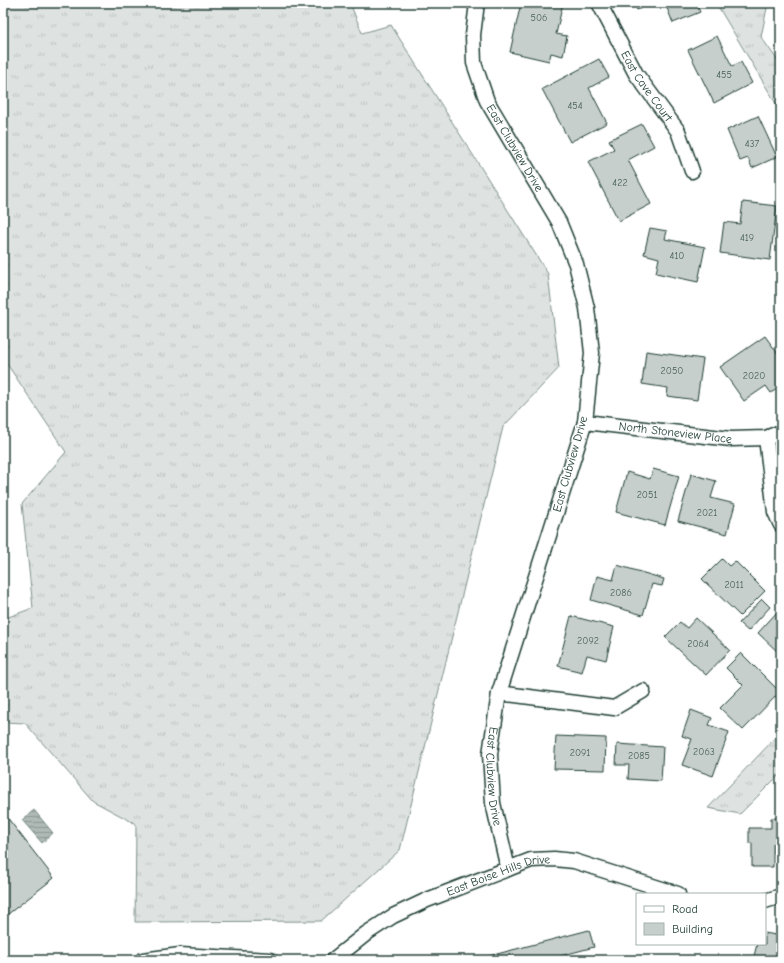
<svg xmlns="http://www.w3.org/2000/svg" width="784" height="963" viewBox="0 0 784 963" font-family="'Comic Neue',sans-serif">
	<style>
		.grass { fill: url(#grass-tufts); stroke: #7e908b }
		.water { fill: url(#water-rules); stroke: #758883 }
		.building { fill: #c7cfcc; stroke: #1f3d34 }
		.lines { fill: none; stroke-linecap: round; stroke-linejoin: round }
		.minor-casing { stroke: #1f3d34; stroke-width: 17 }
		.minor { stroke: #fff; stroke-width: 14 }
		.labels { text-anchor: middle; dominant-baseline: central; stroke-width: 3; stroke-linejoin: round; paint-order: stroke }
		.number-label { font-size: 10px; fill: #49625a }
		.street-label { font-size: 12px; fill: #1f3d34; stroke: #fff }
	</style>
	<defs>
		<pattern id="grass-tufts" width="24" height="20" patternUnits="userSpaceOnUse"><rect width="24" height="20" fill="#dee3e2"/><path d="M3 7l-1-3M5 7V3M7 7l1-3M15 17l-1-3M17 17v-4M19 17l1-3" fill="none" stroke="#bec4c2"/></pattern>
		<pattern id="water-rules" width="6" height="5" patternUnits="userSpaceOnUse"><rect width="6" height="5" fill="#afbab7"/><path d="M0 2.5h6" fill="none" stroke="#8e9896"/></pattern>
	</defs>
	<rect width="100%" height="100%" fill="#fff"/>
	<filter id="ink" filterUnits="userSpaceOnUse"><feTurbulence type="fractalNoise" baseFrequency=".025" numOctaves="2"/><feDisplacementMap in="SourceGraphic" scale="8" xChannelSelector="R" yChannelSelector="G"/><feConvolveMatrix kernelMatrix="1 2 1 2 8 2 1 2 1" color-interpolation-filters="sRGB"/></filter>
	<g filter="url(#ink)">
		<path class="grass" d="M3 3H350L362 33 391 25 548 274 559 368 503 427 400 850 321 921 135 922 136 824 93 801 25 723 3 722V619L33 608 22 504 66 452 3 358Z
			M716 3H768L761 37 781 65V112Z
			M781 732V773L740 814 708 808Z"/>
		<path class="water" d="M34 810 53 833 42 843 22 820Z"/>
		<path class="building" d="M521 3H563L556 34 567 36 563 56 551 53 549 61 510 52Z
			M634 3H653L637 10Z
			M665 3H696L700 12 673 23Z
			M717 36 732 66 741 62 752 83 714 103 688 50Z
			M599 59 609 77 589 88 607 123 570 142 542 89Z
			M758 116 777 157 752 168 748 158 740 161 727 130Z
			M642 124 654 146 628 160 651 204 619 221 588 162 614 149 609 140Z
			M743 202 777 206 770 260 720 253 724 222 740 224Z
			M650 228 667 231 665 239 705 247 698 282 656 273 659 258 644 254Z
			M765 336 781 358V386L771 393 766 386 744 401 720 367Z
			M646 351 703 359 697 400 667 396 668 388 642 384Z
			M653 469 679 476 665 525 616 512 627 472 650 479Z
			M691 474 716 481 711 498 735 504 727 534 678 521Z
			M722 559 729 566 735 561 765 591 740 616 702 579Z
			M617 565 664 579 662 586 652 584 643 615 591 600 597 576 613 580Z
			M762 599 770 607 748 631 739 623Z
			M778 611 781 614V655L758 633Z
			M571 616 614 627 606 660 587 655 582 672 558 666Z
			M696 618 730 650 706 675 665 637 680 622 687 628Z
			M741 653 780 692 743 730 720 708 743 685 726 668Z
			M691 710 712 718 709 725 729 732 713 776 682 765 692 739 682 736Z
			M556 736 606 738 605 770 554 769Z
			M617 744 663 747 661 781 628 779 629 765H616Z
			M3 812 54 878 3 918Z
			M771 818H781V844H773V867H752V843H749V828H771Z
			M589 930 594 947 545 960H474Z
			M765 933 781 936V945L778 960H753L757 944H765Z"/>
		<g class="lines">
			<defs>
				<g id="minor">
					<path id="s1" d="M477 3 473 35 474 63 487 101 559 222 576 264 587 308 592 353 585 422 499 693 490 754 493 803 508 869"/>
					<path id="s2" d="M599 3 636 74 678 131 692 171"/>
					<path id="s3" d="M585 422 731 439 766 438 781 432"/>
					<path d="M766 438 775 512 781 525"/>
					<path d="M499 693 614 708 643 691"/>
					<path d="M765 901 781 896"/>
					<path d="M143 960 180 955 270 960"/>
					<path id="s4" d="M333 960 367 933 393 916 427 900 531 860 554 859 574 861 678 894"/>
				</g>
			</defs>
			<use href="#minor" class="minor-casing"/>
			<use href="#minor" class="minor"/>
		</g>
	</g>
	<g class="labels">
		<g class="number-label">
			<text x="539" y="18">506</text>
			<text x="724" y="75">455</text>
			<text x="575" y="106">454</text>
			<text x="752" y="144">437</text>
			<text x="620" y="183">422</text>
			<text x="747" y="238">419</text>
			<text x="677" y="256">410</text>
			<text x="672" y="371">2050</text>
			<text x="754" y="376">2020</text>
			<text x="647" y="495">2051</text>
			<text x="707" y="513">2021</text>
			<text x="734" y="585">2011</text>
			<text x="621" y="593">2086</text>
			<text x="588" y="641">2092</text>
			<text x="698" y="644">2064</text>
			<text x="704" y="752">2063</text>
			<text x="580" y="753">2091</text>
			<text x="639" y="756">2085</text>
		</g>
		<g class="street-label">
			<text stroke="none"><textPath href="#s2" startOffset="96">East Cave Court</textPath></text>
			<text stroke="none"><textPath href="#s1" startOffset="155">East Clubview Drive</textPath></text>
			<text stroke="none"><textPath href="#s3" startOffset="91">North Stoneview Place</textPath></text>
			<text transform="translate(570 464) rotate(-74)">East Clubview Drive</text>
			<text stroke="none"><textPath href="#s1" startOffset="815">East Clubview Drive</textPath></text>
			<text stroke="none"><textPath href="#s4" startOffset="188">East Boise Hills Drive</textPath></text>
		</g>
	</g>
	<rect width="784" height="963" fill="none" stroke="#fff" stroke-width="16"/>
	<rect x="8" y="8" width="768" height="947" fill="none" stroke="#1f3d34" stroke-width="1.5" filter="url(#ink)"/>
	<rect x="636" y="893" width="130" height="52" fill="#ffffff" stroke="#a5b1ae"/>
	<rect x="644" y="906" width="20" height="6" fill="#ffffff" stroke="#a5b1ae"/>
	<text x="672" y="913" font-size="12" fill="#1f3d34">Road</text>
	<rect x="644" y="923" width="20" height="12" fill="#c7cfcc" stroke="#a5b1ae"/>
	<text x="672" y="933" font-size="12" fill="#1f3d34">Building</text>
</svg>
